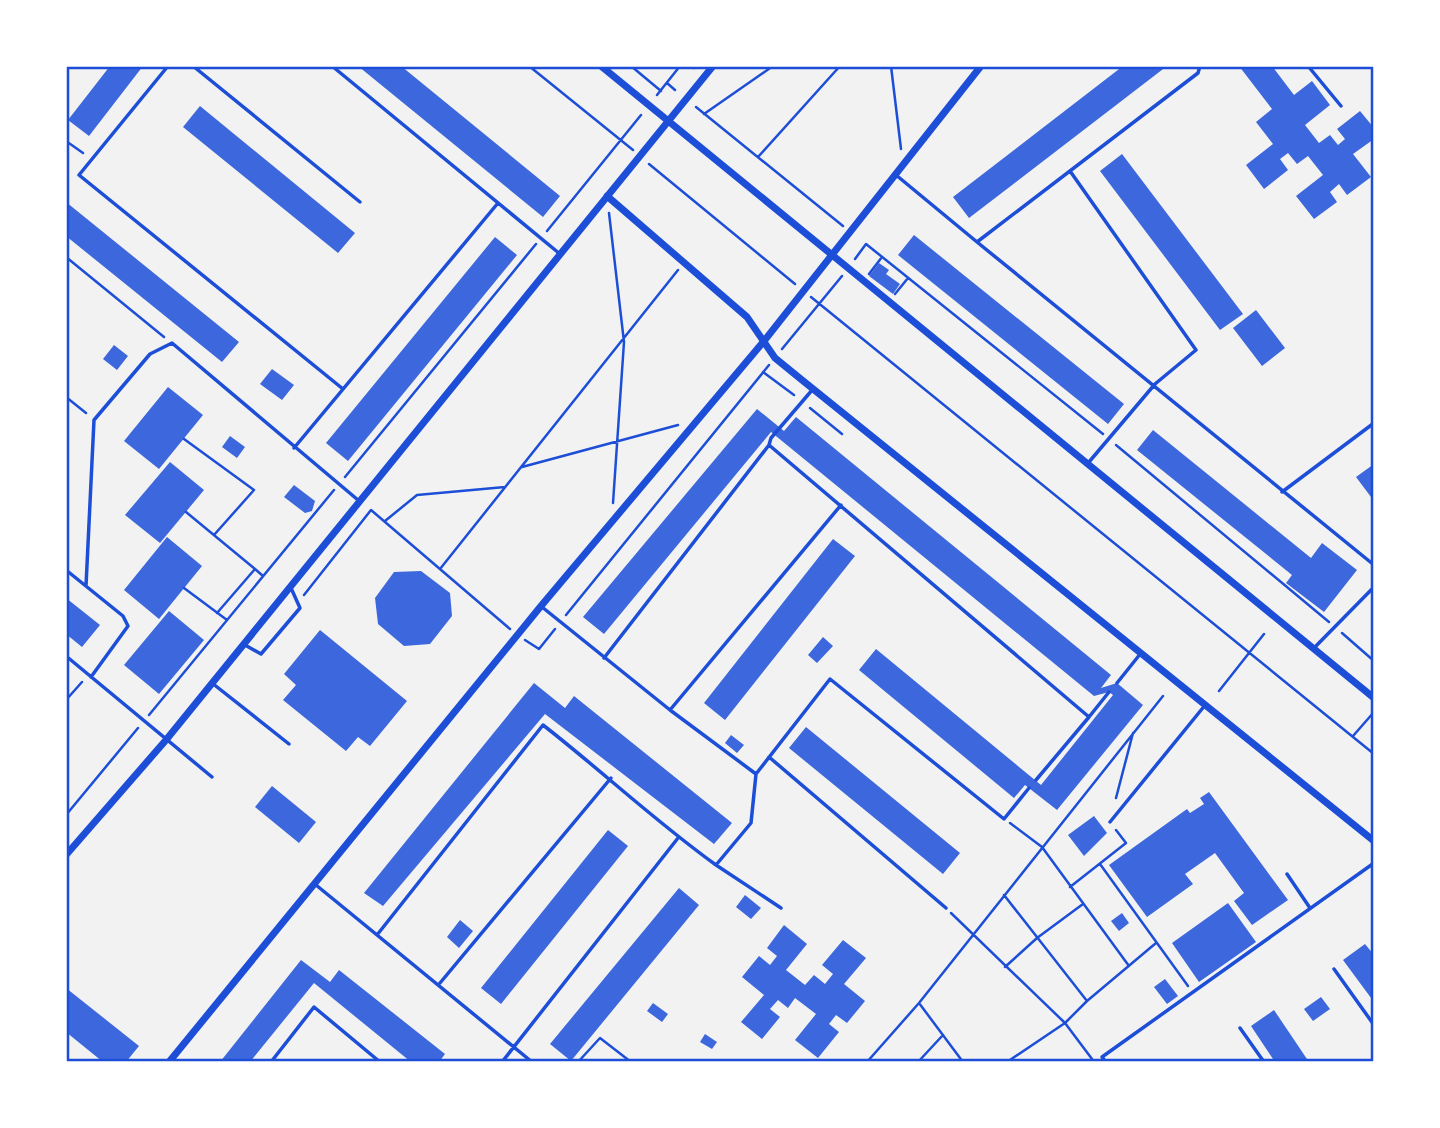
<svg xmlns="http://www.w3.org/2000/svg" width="1440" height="1128" viewBox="0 0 1440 1128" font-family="'Roboto Condensed',sans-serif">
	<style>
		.building { fill: #3d67dc }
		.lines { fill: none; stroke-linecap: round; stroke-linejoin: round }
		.path { stroke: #1d4ed8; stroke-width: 2.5 }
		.service { stroke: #1d4ed8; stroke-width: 3.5 }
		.minor { stroke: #1d4ed8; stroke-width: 7 }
		.neatline { fill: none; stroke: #1d4ed8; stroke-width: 2.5 }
	</style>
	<rect width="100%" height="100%" fill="#f2f2f2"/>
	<path class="building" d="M110 66H143L89 136 68 120Z
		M358 66H401L560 196 543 217Z
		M1123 66H1167L969 218 953 197Z
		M1239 66H1272L1294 95 1312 81 1330 105 1305 125 1319 143 1330 135 1338 145 1345 139 1337 129 1360 111 1374 128V139L1353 154 1371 177 1347 195 1339 184 1330 192 1337 202 1314 219 1296 196 1323 175 1308 156 1297 164 1288 153 1280 159 1288 170 1264 189 1246 165 1273 144 1256 122 1272 109Z
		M200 106 355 233 338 253 183 127Z
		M1122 154 1243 314 1220 330 1100 171Z
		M66 202 239 342 222 362 66 236Z
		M914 235 1124 404 1108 424 898 255Z
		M495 237 517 255 348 461 326 443Z
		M879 263 889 270 886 274 900 284 893 294 869 276Z
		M1256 310 1285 348 1262 366 1233 328Z
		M114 345 128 356 117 370 103 359Z
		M272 369 294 385 282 400 260 384Z
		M168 387 203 415 159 469 124 441Z
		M757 409 784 431 796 417 1111 675 1101 688 1117 683 1143 705 1057 810 1025 785 1014 798 859 670 876 649 1041 785 1113 695 1109 692 1094 696 771 432 604 634 583 617Z
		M1153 430 1311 558 1322 543 1357 570 1324 612 1286 583 1292 575 1137 450Z
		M230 436 245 447 237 458 222 447Z
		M170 462 204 490 160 543 125 515Z
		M1374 464V496L1371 497 1356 477Z
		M294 485 315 501 312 511 305 513 284 497Z
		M167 537 202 566 159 619 124 590Z
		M833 539 855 556 725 720 704 703Z
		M421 571 450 593 452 616 430 644 404 646 378 624 375 598 394 572Z
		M66 598 100 625 82 647 66 634Z
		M169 611 204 640 159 694 124 665Z
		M320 630 407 701 370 746 358 737 346 751 283 700 296 685 284 674Z
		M823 637 833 646 817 663 808 655Z
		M534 683 565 708 574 696 732 823 714 844 545 714 383 906 364 893Z
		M806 727 960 853 943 874 789 748Z
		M731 735 744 745 737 753 725 743Z
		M272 786 316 822 299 843 255 807Z
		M1209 792 1288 900 1252 925 1234 901 1244 893 1215 853 1185 874 1193 884 1147 917 1109 865 1187 809 1190 813 1204 804 1200 798Z
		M1094 816 1107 833 1084 856 1068 835Z
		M608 830 628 846 501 1004 481 988Z
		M679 888 699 905 571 1061 550 1044Z
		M745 895 761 908 751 919 736 907Z
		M1228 903 1256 942 1199 982 1172 943Z
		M1122 913 1129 923 1119 931 1111 921Z
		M460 920 473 931 459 948 447 937Z
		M784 925 807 944 786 970 805 985 814 975 825 984 833 974 822 965 843 940 866 958 844 984 865 1001 847 1023 836 1015 829 1024 839 1032 818 1058 795 1040 816 1014 795 998 788 1008 778 1000 770 1009 780 1017 762 1039 741 1022 764 995 742 977 759 956 770 965 777 956 767 948Z
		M1365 944 1374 955V1002L1343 960Z
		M301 960 330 982 339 970 445 1054 439 1062H411L314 983 250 1062H220Z
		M1165 979 1178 996 1167 1004 1154 987Z
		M66 988 139 1046 126 1062H103L66 1032Z
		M1321 997 1330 1009 1313 1021 1304 1009Z
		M653 1003 668 1014 662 1022 647 1011Z
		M1274 1010 1309 1062H1275L1251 1026Z
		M705 1034 717 1042 712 1049 700 1042Z"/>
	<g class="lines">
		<path class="path" d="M529 66 633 150
			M631 66 661 91
			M686 66 694 68
			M891 66 901 149
			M667 83 675 90
			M657 95 680 66
			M696 107 843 226
			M704 114 773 66
			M66 141 83 153
			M758 157 840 66
			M649 164 795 284
			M609 213 624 342 613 503
			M547 231 641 115
			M66 257 164 337
			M855 259 866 244 1103 434
			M869 274 882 257
			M895 294 908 278
			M811 297 1374 754
			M782 349 842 276
			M763 372 794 395
			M66 397 86 413
			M810 408 842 434
			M184 439 254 490 214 535
			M1116 445 1329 622
			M522 467 678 425
			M345 477 536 244
			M186 512 255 569
			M385 521 417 495 505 487
			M440 569 678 270
			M184 588 227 620
			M304 595 371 510 510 629
			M217 613 255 569 263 576
			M566 615 769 365
			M1342 633 1374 661
			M525 640 539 649 555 629
			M1219 691 1264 634
			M66 700 82 682
			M149 715 334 490
			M1353 736 1374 712
			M1116 798 1133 733
			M66 815 138 728
			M1010 823 1042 847 1129 966
			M1100 864 1188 986
			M1070 887 1126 843 1116 830
			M1004 895 1087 1001 1065 1023 1007 1062
			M951 913 1065 1023 1092 1059
			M1005 967 1037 938 1083 904
			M1087 1001 1156 943
			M919 1003 963 1062
			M578 1062 600 1038 631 1062
			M867 1062 919 1003 1163 696
			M918 1062 943 1035"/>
		<path class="service" d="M168 66 79 175 343 389
			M193 66 360 202
			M332 66 560 254
			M1200 66 1198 73 977 242 1374 565
			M1308 66 1341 106
			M1070 171 1196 350 1155 384 1089 462
			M896 175 977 242
			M769 445 1089 717 1109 692
			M294 448 498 203
			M1282 492 1374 423
			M66 570 123 616 128 626 91 677
			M86 586 94 420 150 354 172 343 358 500
			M542 607 670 710 756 774
			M245 645 261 654 300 608 291 588
			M1314 648 1374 587
			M66 656 212 777
			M604 658 769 445 771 438 813 389
			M212 683 289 744
			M1117 683 1141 653
			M670 710 841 505
			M769 757 946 908
			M1036 780 1089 717
			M1110 822 1206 704
			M716 865 781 908
			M1287 874 1310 908
			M316 885 532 1062
			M377 935 543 725C602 771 656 822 716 865L751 823 756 774 830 679 1004 819 1029 788
			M1334 969 1374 1025
			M440 983 611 778
			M1240 1028 1264 1062
			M271 1062 314 1007 380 1062
			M502 1062 678 838
			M1106 1062 1102 1057 1374 863"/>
		<path class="minor" d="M601 66 1374 698
			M607 196 747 317 775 358 802 380 1374 841
			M66 855 166 740 713 66
			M169 1062 541 606 764 341 981 66"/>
	</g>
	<rect width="1440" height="1128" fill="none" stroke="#ffffff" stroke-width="136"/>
	<rect x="68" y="68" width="1304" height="992" class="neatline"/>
</svg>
